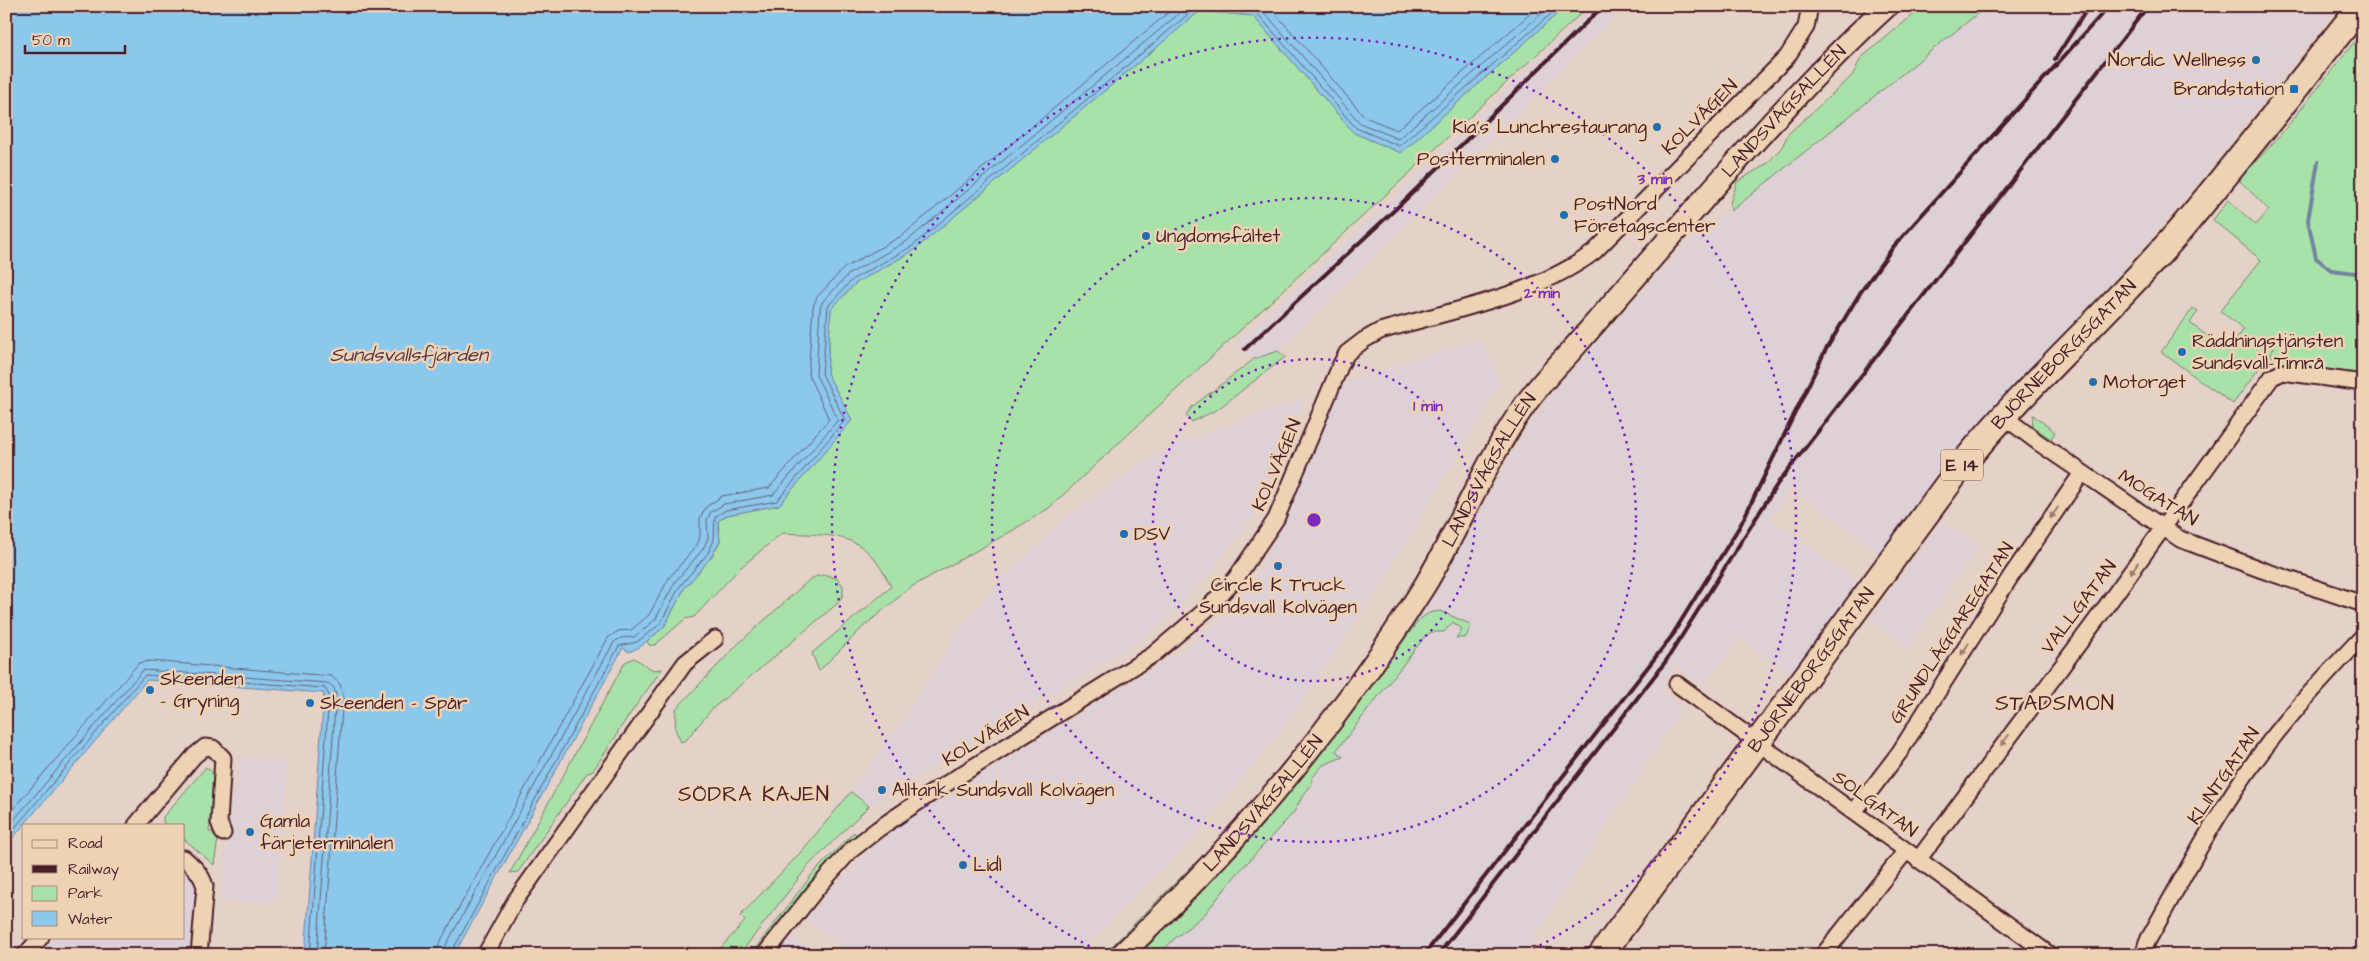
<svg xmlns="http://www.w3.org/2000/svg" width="2369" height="961" viewBox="0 0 2369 961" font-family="'Architects Daughter',sans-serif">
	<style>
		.built { fill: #ddd0d6 }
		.green { fill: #a8e2a8; stroke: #79806a }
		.water { fill: #8cc7ec; stroke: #72849f }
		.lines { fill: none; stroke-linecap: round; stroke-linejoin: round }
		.shore { stroke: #646278; stroke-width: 1 }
		.stream { stroke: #72849f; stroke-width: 4 }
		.minor-casing { stroke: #4a1f2b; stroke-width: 19 }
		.secondary-casing { stroke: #4a1f2b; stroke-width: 25 }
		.trunk-casing { stroke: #4a1f2b; stroke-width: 29 }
		.minor { stroke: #eed2b4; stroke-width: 15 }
		.secondary { stroke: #eed2b4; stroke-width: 21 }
		.trunk { stroke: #eed2b4; stroke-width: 25 }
		.rail { stroke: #4a1f2b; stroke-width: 4 }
		.oneway { fill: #9c7870 }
		.ring { fill: none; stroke: #7b2cbf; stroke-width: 2.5; stroke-dasharray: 2.5 5 }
		.poi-dot { fill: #1f6fb2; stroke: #eed2b4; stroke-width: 2 }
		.labels { text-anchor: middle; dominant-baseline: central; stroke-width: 5; stroke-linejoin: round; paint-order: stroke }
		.shield { fill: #eed2b4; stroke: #7b5554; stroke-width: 1 }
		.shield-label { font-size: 18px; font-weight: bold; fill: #4a1f2b }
		.poi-label { font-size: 19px; fill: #4a1f2b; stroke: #eed2b4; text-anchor: start }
		.street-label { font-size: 19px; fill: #4a1f2b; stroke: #eed2b4 }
		.water-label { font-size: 20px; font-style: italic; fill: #543848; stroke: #eed2b4 }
		.quarter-label { font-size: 21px; letter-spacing: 1px; fill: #4a1f2b; stroke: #eed2b4 }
		.centre { fill: #7b2cbf; stroke: #eed2b4; stroke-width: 2.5 }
		.ring-label { font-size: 15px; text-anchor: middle; font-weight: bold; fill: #7b2cbf; stroke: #eed2b4; stroke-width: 5; stroke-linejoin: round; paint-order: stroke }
	</style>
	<rect width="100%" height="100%" fill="#e4d1c8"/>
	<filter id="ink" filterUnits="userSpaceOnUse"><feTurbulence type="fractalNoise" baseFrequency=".02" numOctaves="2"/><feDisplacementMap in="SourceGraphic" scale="10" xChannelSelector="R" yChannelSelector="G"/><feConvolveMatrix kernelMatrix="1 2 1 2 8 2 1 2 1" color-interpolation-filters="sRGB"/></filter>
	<g filter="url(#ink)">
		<path class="built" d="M1595 6H1626L1278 351 1254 359 1236 343 1387 205Z
			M1986 6H2338L2192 189 2108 285 1997 402 1881 554 1792 488 1770 519 1860 583 1792 676 1739 637 1705 685 1675 664 1659 691 1683 707 1523 955H1135L1354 705 1406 638 1526 431 1551 394 1687 242Z
			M1482 339 1499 385 1380 585 1290 719 1198 833 1076 955H854L806 919 871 849 896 827 1199 640 1249 590 1284 524 1343 383Z
			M1305 398 1257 510 1212 570 1179 607 1141 639 869 806 851 792 901 723 963 627 1002 579 1066 518 1144 462 1187 440Z
			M1942 522 1979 545 1908 647 1870 619Z
			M241 758 288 762 276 903 221 900 233 789H238Z
			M184 866 198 878 191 955H39L54 937H184Z
			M788 934 818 955H773Z"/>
		<path class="green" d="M1566 6H1589L1049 508 1010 532 911 587 863 627 819 671 812 653 891 587C865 530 837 536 782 533L740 568 694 617 685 619 655 645H649L647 641 664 627 684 589 712 556 720 541 718 521 727 515 779 505 852 420 827 373 831 309 856 283 913 251 1200 11 1253 16 1354 133 1401 153Z
			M1924 6H1987L1731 211 1730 203 1737 182 1768 163 1782 147 1788 134 1852 76 1861 58Z
			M2363 31V375L2283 364 2270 355 2274 348 2233 404 2161 352 2193 308 2198 311 2190 323 2227 351 2244 329 2220 311 2261 260 2213 220 2228 200 2256 225 2269 210 2239 180 2282 133Z
			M1278 351 1285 357 1218 409 1192 422 1186 415 1192 407 1254 359Z
			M2033 415 2055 432 2051 439 2032 426Z
			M827 575 838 579 843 586V595L838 603 712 709 686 740 681 742 675 729 676 709 739 643 809 580 817 576Z
			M1440 611 1470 624 1471 627 1465 638H1456L1462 629 1453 622 1444 632H1432L1426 635 1336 751 1343 757 1323 765 1312 778V784L1302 797 1294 812 1236 875 1204 915 1174 939 1159 955H1135L1354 705 1420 619 1429 613Z
			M634 658 653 670 662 669 618 731 617 735 592 772 587 773 518 872 510 873 625 662Z
			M206 767 214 774 209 832H219L214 865 184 839V825H166L163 822V817Z
			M851 792 869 806 809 865 739 955H714L745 921 740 916 800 853Z
			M854 832 856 835 805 890 755 955H750L814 872Z
			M1205 853 1207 855 1108 955H1103Z"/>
		<path class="water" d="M6 6H1566L1401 153 1354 133 1253 16 1200 11 913 251 856 283 831 309 827 373 852 420 779 505 727 515 718 521 720 541 712 556 684 589 664 627 640 647 629 652 623 648 454 955H305L324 693 147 680 6 846Z"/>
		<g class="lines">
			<path class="shore" d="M1207 6 1256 12 1356 128 1399 146 1560 6
				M1259 6 1360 123 1398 139 1550 6
				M1269 6 1365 117 1397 130 1539 6
				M6 817 139 663 150 661 331 676 340 684 343 695 324 955
				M6 829 143 670 328 683 334 688 336 695 317 955
				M6 838 145 675 325 688 329 695 310 955
				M436 955 439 944 608 638 618 631 631 630 649 615 669 578 697 545 700 537V518L706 507 722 496 769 488 829 419 808 374 813 307 817 297 844 268 903 235 1176 6
				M444 955 445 947 614 642 621 638 634 637 655 620 675 582 703 549 708 538 707 520 711 512 724 504 773 495 838 420 816 375 820 308 823 301 849 274 907 241 1188 6
				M450 955 619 646 637 642 660 624 680 586 708 553 714 540 715 517 726 510 777 501 845 420 822 374 828 306 853 279 911 247 1198 6"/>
			<path class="stream" d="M2318 162 2308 220 2316 258 2331 270 2363 274"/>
			<defs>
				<path id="minor" d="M2003 416 2039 443 2180 539 2262 570 2363 604
					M1677 684 2050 955
					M1854 812 1899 753 2011 576 2082 473
					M136 825 194 756 205 747 213 748 223 758 219 822 223 833
					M184 858C194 867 201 873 205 886L199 955
					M1918 860 2097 619 2272 377 2283 372 2363 383
					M25 955 41 937
					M485 955 515 901 685 663 715 639
					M764 955 818 887 850 851 878 829 930 794 1154 654 1207 609 1236 578 1276 519 1341 364 1347 353 1364 340 1380 331C1449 311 1537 295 1594 252L1787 57 1806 27 1810 6
					M1823 955 1906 851
					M2143 955 2147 942C2178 887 2207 830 2243 778 2278 727 2320 681 2363 636"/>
				<g id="secondary">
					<path id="s1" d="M1121 955C1237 845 1341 720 1425 585 1461 525 1486 459 1527 402 1540 384 1556 367 1571 351 1598 320 1625 289 1652 258 1728 172 1802 84 1887 6"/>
				</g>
				<g id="trunk">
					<path id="s2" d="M1601 955 1962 465C2027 384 2107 315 2175 236 2239 161 2299 83 2361 6"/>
				</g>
			</defs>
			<use href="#minor" class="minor-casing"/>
			<use href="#secondary" class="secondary-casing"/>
			<use href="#trunk" class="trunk-casing"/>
			<use href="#minor" class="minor"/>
			<use href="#secondary" class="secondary"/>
			<use href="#trunk" class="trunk"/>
			<path class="rail" d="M2055 59 2089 6
				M1245 349 1402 203 1603 6
				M1671 637 1741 524 1825 351 1860 293 1894 246 2109 6
				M1424 955 1675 632
				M1438 955 1666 661 1778 483 2148 6"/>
		</g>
		<defs><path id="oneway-solid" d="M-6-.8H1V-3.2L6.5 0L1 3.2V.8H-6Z" transform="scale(1.25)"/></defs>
		<g class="oneway">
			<use href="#oneway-solid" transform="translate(2054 513) rotate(125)"/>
			<use href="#oneway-solid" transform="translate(2134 568) rotate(126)"/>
			<use href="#oneway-solid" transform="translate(1965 649) rotate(123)"/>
			<use href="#oneway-solid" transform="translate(2005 740) rotate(127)"/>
		</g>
	</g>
	<g class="ring">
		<circle cx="1314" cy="520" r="161"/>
		<circle cx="1314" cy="520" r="322"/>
		<path d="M1103 953A482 482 0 1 1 1525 953"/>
	</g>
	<g class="poi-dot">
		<circle cx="2256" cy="60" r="5"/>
		<rect x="2289" y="84" width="10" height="10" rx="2.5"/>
		<circle cx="1657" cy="127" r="5"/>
		<circle cx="1555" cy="159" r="5"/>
		<circle cx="1564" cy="215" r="5"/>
		<circle cx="1146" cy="236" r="5"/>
		<circle cx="2182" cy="352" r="5"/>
		<circle cx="2093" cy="382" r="5"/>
		<circle cx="1124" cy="534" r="5"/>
		<circle cx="1278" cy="566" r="5"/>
		<circle cx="150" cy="690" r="5"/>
		<circle cx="310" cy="703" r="5"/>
		<circle cx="882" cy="790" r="5"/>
		<circle cx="250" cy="832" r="5"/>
		<circle cx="963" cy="865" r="5"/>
	</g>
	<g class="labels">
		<rect class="shield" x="1941" y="449.5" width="42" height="31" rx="4"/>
		<g class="shield-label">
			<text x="1962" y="465">E 14</text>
		</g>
		<g class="poi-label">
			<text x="2246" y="60" text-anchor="end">Nordic Wellness</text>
			<text x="2284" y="89" text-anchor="end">Brandstation</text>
			<text x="1647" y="127" text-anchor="end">Kia's Lunchrestaurang</text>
			<text x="1545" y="159" text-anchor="end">Postterminalen</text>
			<text x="1574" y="204">PostNord<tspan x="1574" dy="22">Företagscenter</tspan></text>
			<text x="1156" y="236">Ungdomsfältet</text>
			<text x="2192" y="341">Räddningstjänsten<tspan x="2192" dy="22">Sundsvall-Timrå</tspan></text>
			<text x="2103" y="382">Motorget</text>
			<text x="1134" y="534">DSV</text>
			<text x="1278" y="585" text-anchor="middle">Circle K Truck<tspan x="1278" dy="22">Sundsvall Kolvägen</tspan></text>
			<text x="160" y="679">Skeenden<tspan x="160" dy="22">- Gryning</tspan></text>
			<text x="320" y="703">Skeenden - Spår</text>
			<text x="892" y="790">Alltank Sundsvall Kolvägen</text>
			<text x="260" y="821">Gamla<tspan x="260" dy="22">färjeterminalen</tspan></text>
			<text x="973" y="865">Lidl</text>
		</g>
		<g class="street-label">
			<text stroke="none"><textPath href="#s1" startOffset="1078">LANDSVÄGSALLÉN</textPath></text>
			<text transform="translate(1700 117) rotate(-45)">KOLVÄGEN</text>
			<text stroke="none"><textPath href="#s2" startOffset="759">BJÖRNEBORGSGATAN</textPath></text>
			<text transform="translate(1277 465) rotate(-67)">KOLVÄGEN</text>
			<text stroke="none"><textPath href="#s1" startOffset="612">LANDSVÄGSALLÉN</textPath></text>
			<text transform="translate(2158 498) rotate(32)">MOGATAN</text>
			<text transform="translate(2079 607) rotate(-53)">VALLGATAN</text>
			<text transform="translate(1952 633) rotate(-57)">GRUNDLÄGGAREGATAN</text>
			<text stroke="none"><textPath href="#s2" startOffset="354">BJÖRNEBORGSGATAN</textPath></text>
			<text transform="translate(986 736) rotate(-32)">KOLVÄGEN</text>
			<text transform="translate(2224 776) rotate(-56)">KLINTGATAN</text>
			<text stroke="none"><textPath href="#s1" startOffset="208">LANDSVÄGSALLÉN</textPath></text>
			<text transform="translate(1875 804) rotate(36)">SOLGATAN</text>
		</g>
		<g class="water-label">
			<text x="409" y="355">Sundsvallsfjärden</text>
		</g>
		<g class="quarter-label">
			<text x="2055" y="703">STADSMON</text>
			<text x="754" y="794">SÖDRA KAJEN</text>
		</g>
	</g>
	<circle cx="1314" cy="520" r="8" class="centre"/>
	<g class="ring-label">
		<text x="1655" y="184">3 min</text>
		<text x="1542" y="298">2 min</text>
		<text x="1428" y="411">1 min</text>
	</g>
	<rect width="2369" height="961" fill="none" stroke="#eed2b4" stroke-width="25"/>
	<rect x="12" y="12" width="2344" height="936" fill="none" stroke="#4a1f2b" stroke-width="2" filter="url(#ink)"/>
	<rect x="22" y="824" width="162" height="115" fill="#eed2b4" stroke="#ac8a7d"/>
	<rect x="32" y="840" width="25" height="8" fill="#eed2b4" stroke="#ac8a7d"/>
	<text x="68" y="848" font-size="15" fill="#4a1f2b">Road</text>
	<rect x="32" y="865" width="25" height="8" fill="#4a1f2b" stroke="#ac8a7d"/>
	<text x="68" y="874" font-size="15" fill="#4a1f2b">Railway</text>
	<rect x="32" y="886" width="25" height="15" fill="#a8e2a8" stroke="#ac8a7d"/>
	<text x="68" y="898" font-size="15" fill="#4a1f2b">Park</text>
	<rect x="32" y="911" width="25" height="15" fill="#8cc7ec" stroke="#ac8a7d"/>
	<text x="68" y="924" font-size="15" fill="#4a1f2b">Water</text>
	<path d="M25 45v8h100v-8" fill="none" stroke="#4a1f2b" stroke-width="2.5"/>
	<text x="32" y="45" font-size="15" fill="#4a1f2b" stroke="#eed2b4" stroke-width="4" paint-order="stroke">50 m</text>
</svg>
